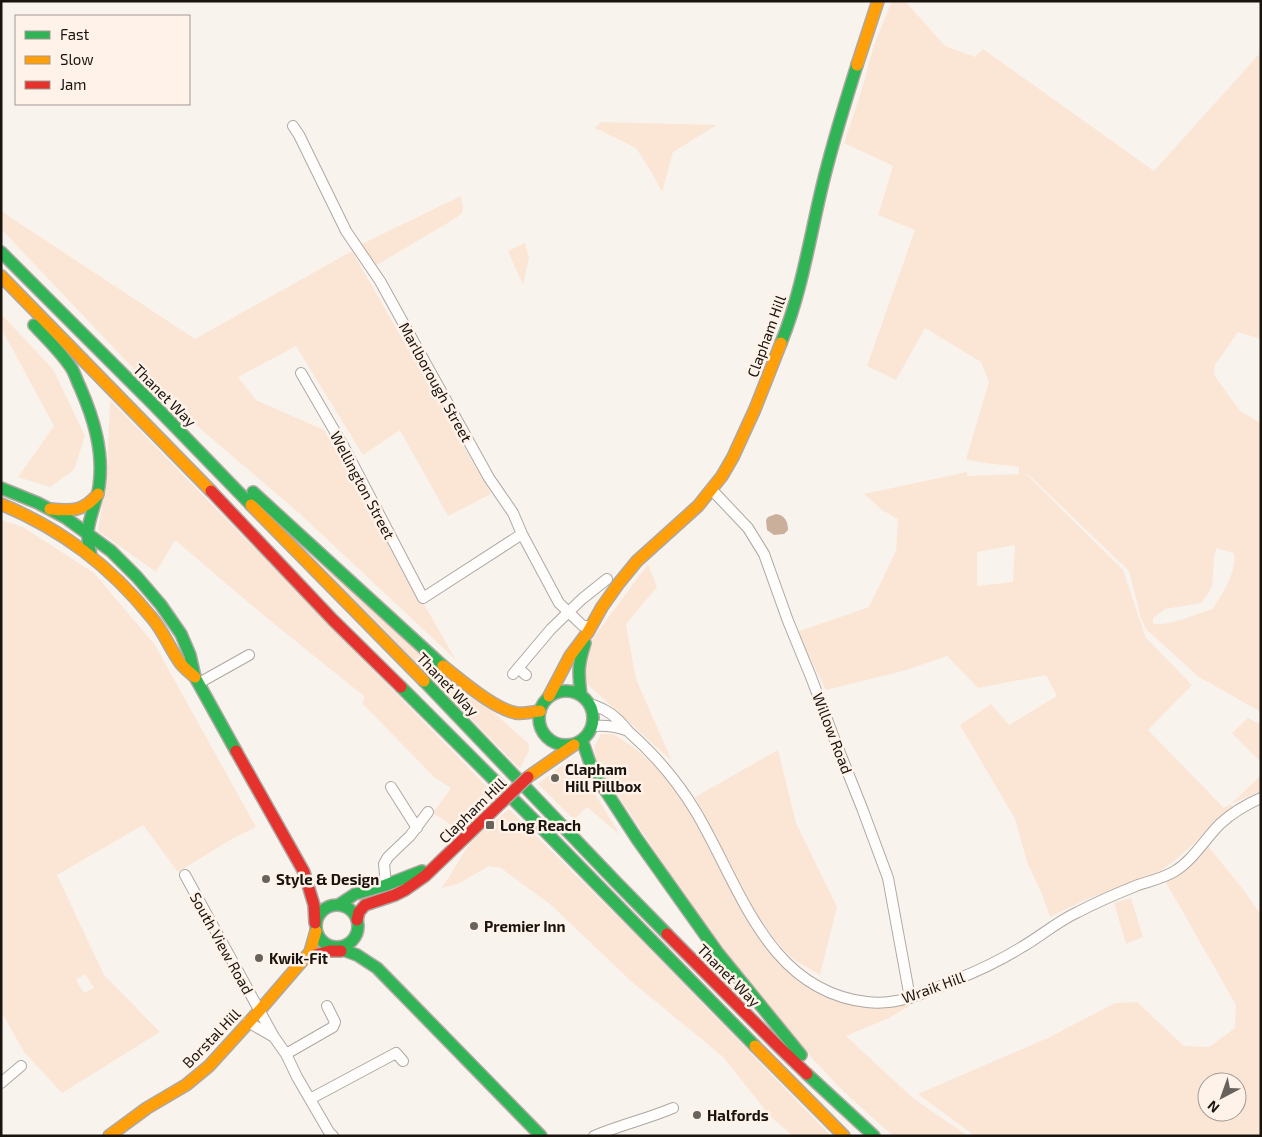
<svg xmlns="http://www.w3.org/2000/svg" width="1262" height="1137" viewBox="0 0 1262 1137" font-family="'Exo 2',sans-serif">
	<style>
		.green { fill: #fbe6d5; fill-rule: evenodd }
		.water { fill: #cab09b }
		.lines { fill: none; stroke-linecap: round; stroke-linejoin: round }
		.street-casing { stroke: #aea8a3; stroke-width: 12 }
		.fast-casing { stroke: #aea8a3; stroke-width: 14 }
		.slow-casing { stroke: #aea8a3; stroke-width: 14 }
		.jam-casing { stroke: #aea8a3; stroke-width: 14 }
		.street { stroke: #fefdfc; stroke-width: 10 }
		.fast { stroke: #30b455; stroke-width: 11 }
		.slow { stroke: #ff9f0a; stroke-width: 11 }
		.jam { stroke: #e5322d; stroke-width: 11 }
		.jam-bridge-casing { stroke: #aea8a3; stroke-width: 14; stroke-linecap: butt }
		.jam-bridge { stroke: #e5322d; stroke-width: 11 }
		.poi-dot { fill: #68625d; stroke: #fef2e9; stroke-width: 2 }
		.labels { text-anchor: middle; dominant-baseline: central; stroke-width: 5; stroke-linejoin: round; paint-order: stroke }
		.street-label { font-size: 15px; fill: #1a140f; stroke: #fef2e9 }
		.poi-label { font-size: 15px; font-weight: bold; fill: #1a140f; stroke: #fef2e9; text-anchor: start }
	</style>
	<rect width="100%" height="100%" fill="#f9f3ee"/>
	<path class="green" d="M892 1H905L945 46 975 57 983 49 1154 171 1261 52V339L1238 332 1215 365 1214 375 1240 411 1261 423V712L1199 677 1146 629 1141 618 1129 571 1031 477 1024 472 1123 570 1146 638 1192 685 1148 730 1224 808 1231 804 1261 775V791L1231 804 1232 808 1221 817 1216 820 1198 840 1173 862 1160 871 1083 901 1050 917 1042 894 1027 862 1015 819 960 725 991 704 1009 725 1057 696 1046 675 978 688 947 656 903 671 826 690 797 632 869 607 896 551 898 519 882 510 864 494 967 472V476L1019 474V467C1001 464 984 464 966 459L989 382 981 362 925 328 896 380 867 366 915 230 878 215 893 166 844 143 861 92 874 45ZM1015 545 1013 582 977 586V552ZM1216 548 1234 553C1237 573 1223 592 1213 609 1191 615 1177 625 1153 624V618L1165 609 1201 603 1208 594 1212 586 1214 560Z
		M601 122 717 125 673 152 662 192 652 173 636 148 595 128Z
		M461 196 463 207 462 213 456 218 375 266 360 245Z
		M1 211 195 339 352 251 491 494 448 516 400 430 363 455 296 346 238 377 256 400 324 430 456 660 299 513 149 385 1 229Z
		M525 243 529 258 523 285 508 251Z
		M1 314 53 369 85 436 74 470 50 487 18 477 54 426 1 328Z
		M110 400 494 794 457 829 433 813 451 788 435 778 362 703 365 697 262 614 175 540 156 572 98 531 107 475Z
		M255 498 529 744V750L520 769Z
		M1 520 23 527 94 573 155 645 256 827 230 840 178 872 143 825 57 875 104 975 160 1032 62 1093 24 1052 1 1011ZM85 974 94 988 84 993 76 980Z
		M648 564 657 587 626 624 636 679 672 761 587 684 584 668 593 638Z
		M1248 718 1261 725V762L1232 733Z
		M601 734H613L633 747 657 768 685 802 738 903 756 934 779 961 808 986 826 997 850 1004 881 1006 909 1002 911 1005 889 1018 846 1036 914 1099 968 1136H893L843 1091 796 1041 728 961 597 764 594 747Z
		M778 750 796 823 837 907 820 975 793 959 767 932 738 883 727 858 695 797Z
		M569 760 578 766 620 835 587 807 574 820 538 784Z
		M509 809 638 937 831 1136H793L771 1117 722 1056 632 982 551 905 501 868 489 866 458 884 442 888 470 843 479 834Z
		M1207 845 1243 889 1261 915V1136H975L918 1094 1050 1037 1115 1003 1137 1002 1184 1046 1209 1047 1235 1028 1236 1005 1164 879ZM1207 1082H1237V1112H1207Z
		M1131 898 1143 937 1126 944 1114 903Z"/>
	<path class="water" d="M776 514C785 515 788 522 788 530L784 534 774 535 767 530 766 520 768 517Z"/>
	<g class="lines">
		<defs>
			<path id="street" d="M293 126 299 135 346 231 380 281 489 478 513 513 522 534 559 603 583 626H591
				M301 373 345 449 423 598 522 534
				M711 489 748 528 764 554 788 621 811 677 834 738 862 808 888 878 910 998
				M518 668 526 675
				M513 674 551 629 582 599 607 579
				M199 683 249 655
				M590 704C601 708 609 711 617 719 621 722 625 728 629 732 655 755 678 782 696 812 740 886 767 991 867 1002 898 1006 927 992 955 980 978 971 1001 960 1022 947 1041 936 1058 921 1078 912 1097 902 1118 893 1138 885 1150 881 1164 878 1175 871 1193 860 1205 839 1220 824 1233 812 1245 805 1261 798
				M593 726C605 725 615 726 626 730
				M391 787 417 828
				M185 875 274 1037 286 1054 297 1077 329 1132 333 1136
				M386 885 384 864 388 857 410 836 428 812
				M248 1022 274 1037
				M286 1054 333 1027 335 1022 327 1006
				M1 1083 21 1066
				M310 1099 396 1053 403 1061
				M594 1136C620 1125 647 1119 673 1108"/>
			<path id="fast" d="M1 252 154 405 251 505
				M34 325C47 339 62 353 72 369 75 374 77 381 80 387 94 419 104 452 99 487 94 513 82 528 91 555
				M781 343C801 294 809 242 821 191 831 148 844 106 857 65
				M1 488 38 503 66 518 111 551 137 577 161 605 181 634 190 655 195 677 236 751
				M253 492 443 666
				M424 681 616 882 667 934
				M401 687 539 825 755 1046
				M539 718a27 27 0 1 1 54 0a27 27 0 1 1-54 0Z
				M581 695C578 672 578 665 585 643
				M582 740 590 763 598 779 637 839 718 953 801 1055
				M340 904 355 894 386 885 422 871
				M316 926a21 21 0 1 1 42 0a21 21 0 1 1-42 0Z
				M335 947 357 955 377 968 541 1136
				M807 1074 874 1136"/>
			<path id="slow" d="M857 65 878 1
				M1 276 211 491
				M1 504C63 530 110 566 152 618 164 632 170 649 181 664 185 669 190 673 195 677
				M251 505 424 681
				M50 509C72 511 83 512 98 494
				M443 666C461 680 494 709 516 713 524 714 532 712 540 711
				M549 696 570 656 588 632 602 607 619 583 637 561 698 506 722 476 733 457 755 409 781 343
				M528 777 574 745
				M755 1046 844 1136
				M109 1136 147 1108 186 1085 209 1066 260 1010 310 952 316 931"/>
			<path id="jam" d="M211 491 333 620 401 687
				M236 751 304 872 314 905 315 923
				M357 920 359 912 365 905 395 895 405 890 425 876 502 802
				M667 934 778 1046 807 1074
				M315 955 330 951H341"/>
		</defs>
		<use href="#street" class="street-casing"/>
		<use href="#fast" class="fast-casing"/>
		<use href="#slow" class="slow-casing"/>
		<use href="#jam" class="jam-casing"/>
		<use href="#street" class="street"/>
		<use href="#fast" class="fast"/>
		<use href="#slow" class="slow"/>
		<use href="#jam" class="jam"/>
		<defs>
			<path id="jam-bridge" d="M502 802 528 777"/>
		</defs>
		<use href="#jam-bridge" class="jam-bridge-casing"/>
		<use href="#jam-bridge" class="jam-bridge"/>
	</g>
	<g class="poi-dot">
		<circle cx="555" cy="778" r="5"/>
		<rect x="485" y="820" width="10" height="10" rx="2.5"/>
		<circle cx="266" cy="879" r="5"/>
		<circle cx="474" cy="926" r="5"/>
		<circle cx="259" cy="958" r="5"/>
		<circle cx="697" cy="1115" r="5"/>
	</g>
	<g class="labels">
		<g class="street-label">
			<text transform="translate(766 336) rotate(-70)">Clapham Hill</text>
			<text transform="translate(436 382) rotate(61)">Marlborough Street</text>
			<text transform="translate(165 395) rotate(45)">Thanet Way</text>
			<text transform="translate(363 485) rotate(62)">Wellington Street</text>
			<text transform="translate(448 684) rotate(46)">Thanet Way</text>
			<text transform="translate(833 733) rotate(69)">Willow Road</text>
			<text transform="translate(472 810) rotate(-44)">Clapham Hill</text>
			<text transform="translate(222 943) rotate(61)">South View Road</text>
			<text transform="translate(729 975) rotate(45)">Thanet Way</text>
			<text transform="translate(933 987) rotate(-20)">Wraik Hill</text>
			<text transform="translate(211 1038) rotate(-46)">Borstal Hill</text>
		</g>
		<g class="poi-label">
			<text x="565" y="769">Clapham<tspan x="565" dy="17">Hill Pillbox</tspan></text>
			<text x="500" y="825">Long Reach</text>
			<text x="276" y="879">Style &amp; Design</text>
			<text x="484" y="926">Premier Inn</text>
			<text x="269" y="958">Kwik-Fit</text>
			<text x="707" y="1115">Halfords</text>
		</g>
	</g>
	<rect width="1262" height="1137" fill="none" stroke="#1a140f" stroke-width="5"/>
	<rect x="15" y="15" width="175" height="90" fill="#fef2e9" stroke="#a39992"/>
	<rect x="25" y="31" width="25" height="8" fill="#30b455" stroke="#a39992"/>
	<text x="60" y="40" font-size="15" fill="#1a140f">Fast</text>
	<rect x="25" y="56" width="25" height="8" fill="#ff9f0a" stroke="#a39992"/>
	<text x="60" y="65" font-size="15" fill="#1a140f">Slow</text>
	<rect x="25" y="81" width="25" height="8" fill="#e5322d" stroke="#a39992"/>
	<text x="60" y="90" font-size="15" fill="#1a140f">Jam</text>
	<g transform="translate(1222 1097) rotate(221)"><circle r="24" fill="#fef2e9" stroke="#a39992"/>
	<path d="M0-4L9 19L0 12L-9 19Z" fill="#68625d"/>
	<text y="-8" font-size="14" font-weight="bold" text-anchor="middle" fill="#1a140f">N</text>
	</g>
</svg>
